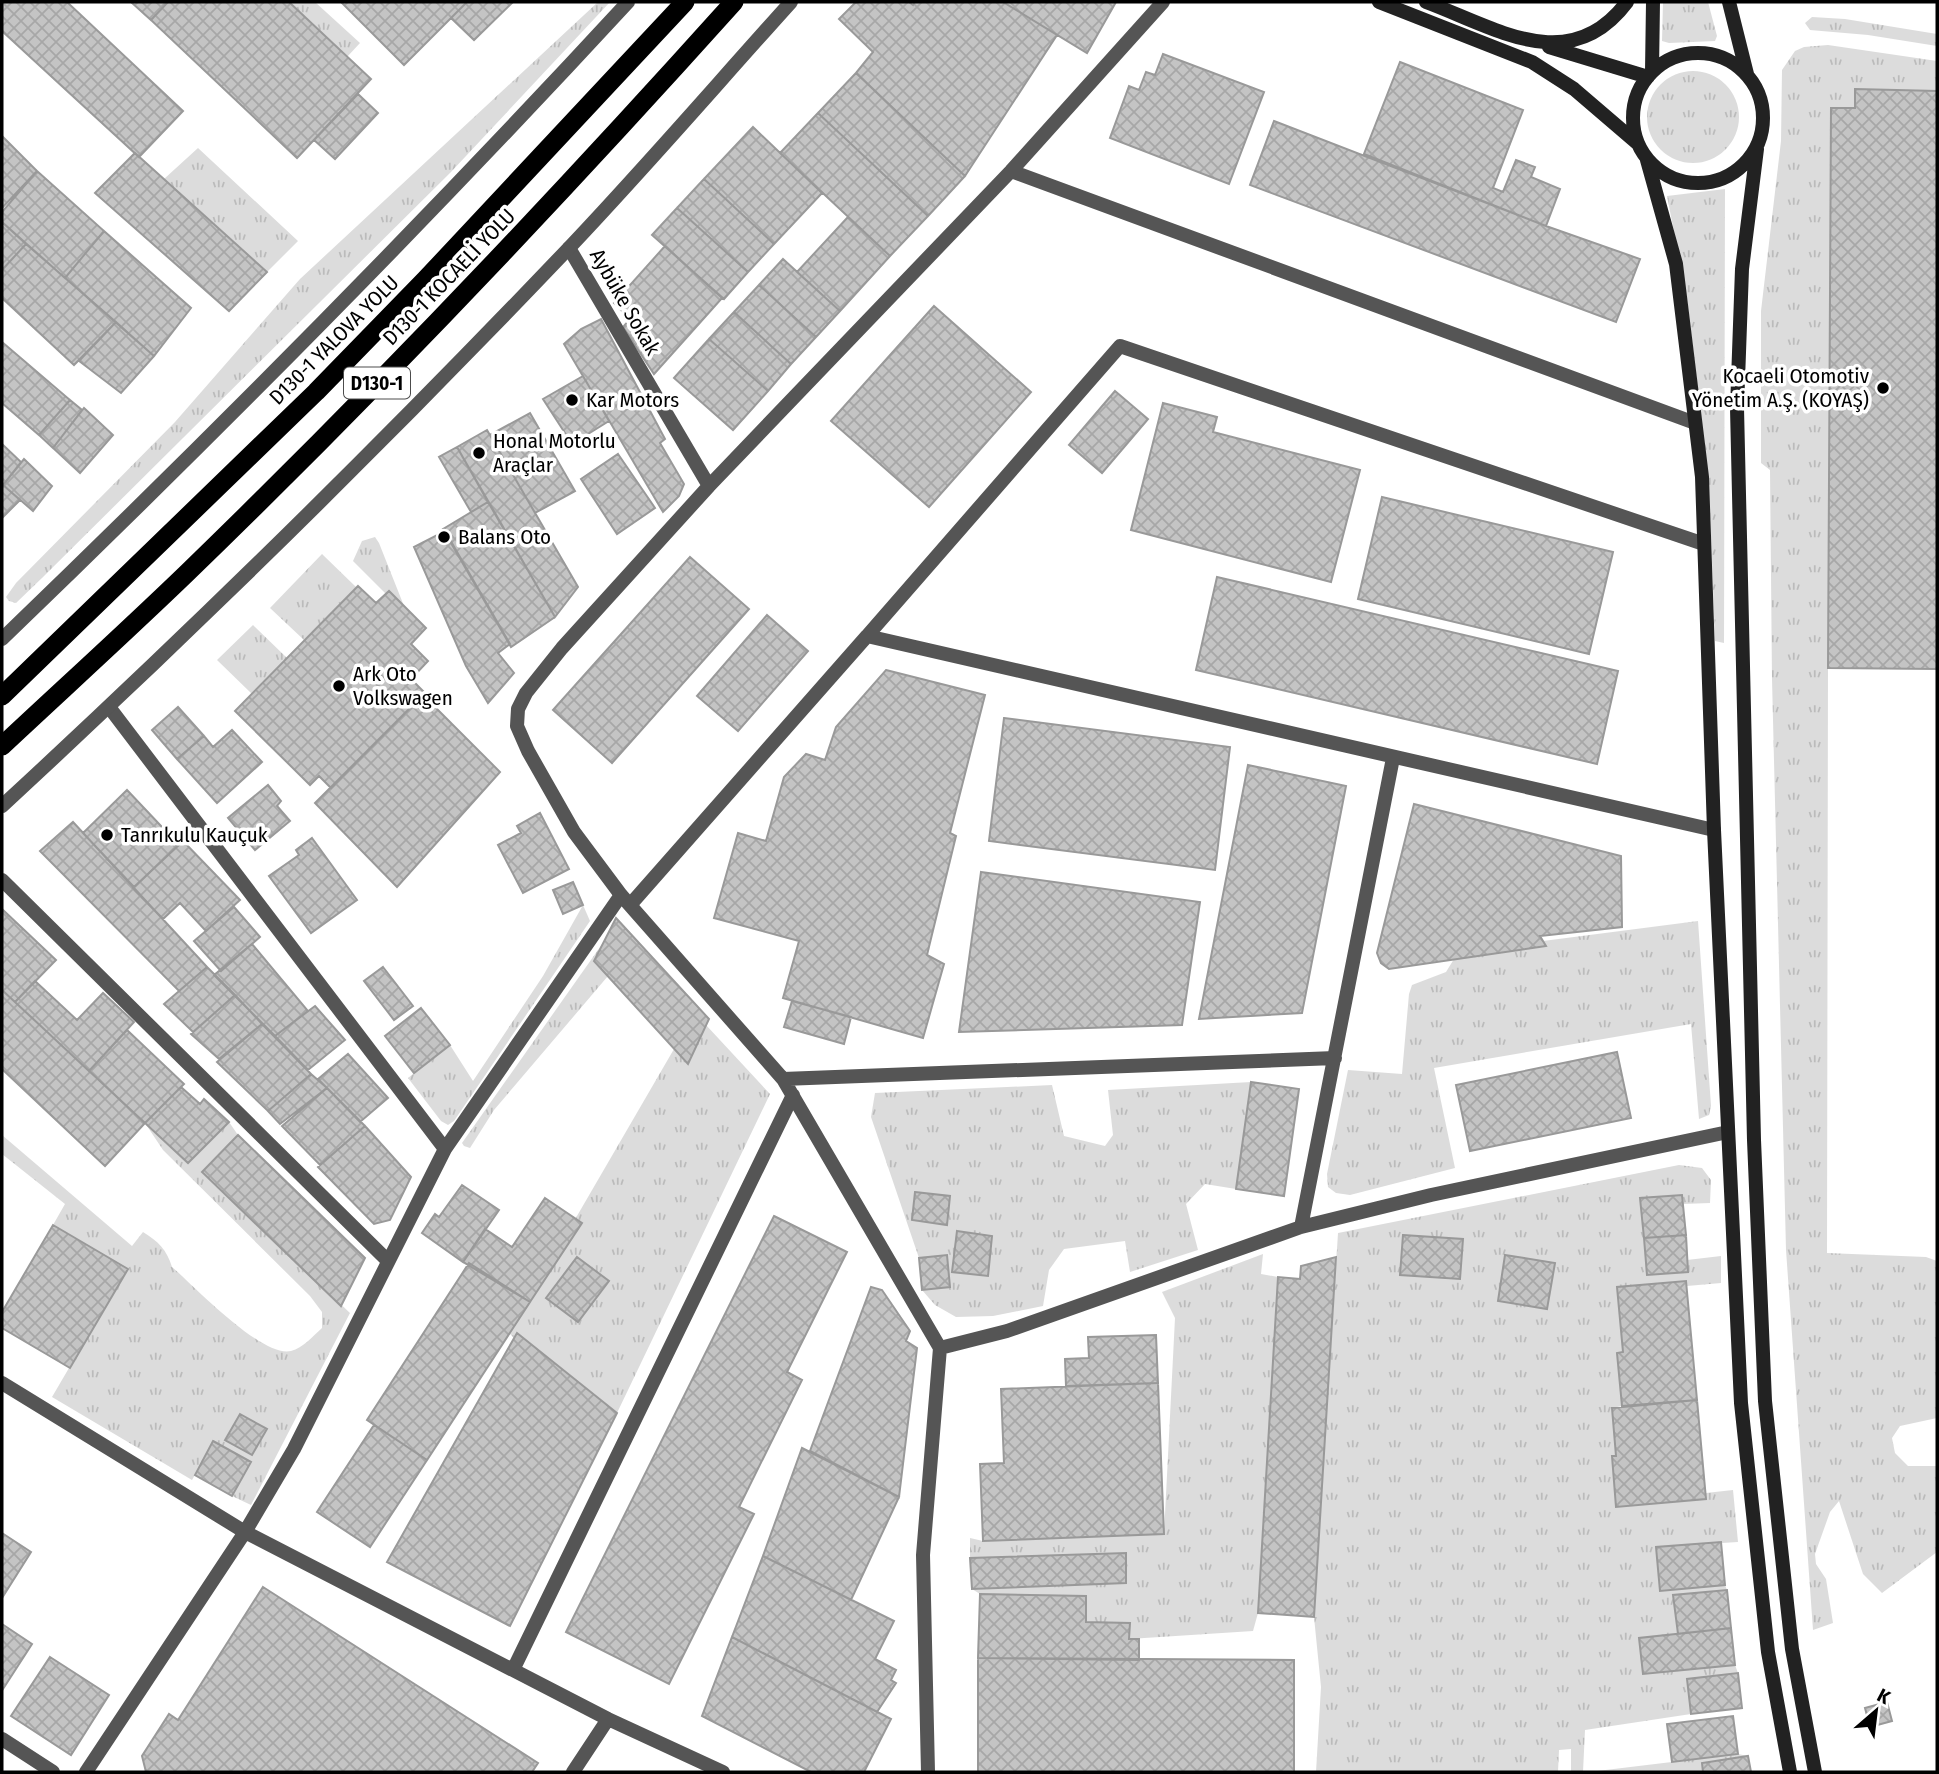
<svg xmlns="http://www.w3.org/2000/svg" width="1939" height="1774" viewBox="0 0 1939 1774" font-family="'Fira Sans Condensed',sans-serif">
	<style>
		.grass { fill: url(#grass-tufts) }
		.building { fill: url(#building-cross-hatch); stroke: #999; stroke-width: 2 }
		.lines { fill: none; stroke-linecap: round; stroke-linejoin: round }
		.minor { stroke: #555; stroke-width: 14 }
		.tertiary { stroke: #555; stroke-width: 14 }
		.secondary { stroke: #222; stroke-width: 14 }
		.trunk { stroke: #000; stroke-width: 19 }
		.poi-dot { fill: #000; stroke: #fff; stroke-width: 2.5 }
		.labels { text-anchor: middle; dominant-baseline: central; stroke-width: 7; stroke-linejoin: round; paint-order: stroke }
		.shield { fill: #fff; stroke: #4c4c4c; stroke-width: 2 }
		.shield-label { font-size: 19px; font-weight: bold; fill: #000 }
		.street-label { font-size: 21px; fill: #000; stroke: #fff }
		.poi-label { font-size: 21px; fill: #000; stroke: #fff; text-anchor: start }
	</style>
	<defs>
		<pattern id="grass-tufts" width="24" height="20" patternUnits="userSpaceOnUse" patternTransform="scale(1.75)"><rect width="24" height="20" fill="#dcdcdc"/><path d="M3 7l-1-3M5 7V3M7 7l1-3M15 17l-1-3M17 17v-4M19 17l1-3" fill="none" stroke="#bbb"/></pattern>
		<pattern id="building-cross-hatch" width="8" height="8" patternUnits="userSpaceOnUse" patternTransform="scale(1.75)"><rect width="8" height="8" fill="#c4c4c4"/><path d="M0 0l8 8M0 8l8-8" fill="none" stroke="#a7a7a7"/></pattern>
	</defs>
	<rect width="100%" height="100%" fill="#fff"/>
	<path class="grass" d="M289 2H315L360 43 347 57Z
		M598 2H610L451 172 42 578 16 603 9 601 6 597 16 583 175 422 300 279Z
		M1663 2H1708L1717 36 1715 41 1669 43 1662 41Z
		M1812 17 1845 19 1937 34V46L1868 35 1810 30 1805 23Z
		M1828 45 1937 61V91L1855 90 1828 668 1827 1253 1926 1257 1937 1261V1418L1900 1426 1892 1438 1895 1453 1908 1466H1937V1552L1882 1593 1863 1574 1839 1501 1830 1512 1815 1554 1816 1564 1826 1579 1833 1623 1813 1630 1786 1250 1772 679 1770 470 1761 463V311L1781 141 1782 70 1795 51 1804 47Z
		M1647 117a46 46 0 1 1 92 0a46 46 0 1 1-92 0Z
		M198 148 298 241 267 272 164 179Z
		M1725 189 1724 643 1715 641 1709 483 1687 298 1667 196Z
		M375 537 379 543 404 606 389 591 386 594 353 561 362 541Z
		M322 554 356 587 304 640 270 608Z
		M253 625 287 658 252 694 217 660Z
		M583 905 590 921 454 1121 448 1125 441 1121 408 1078 450 1045 473 1081 543 976Z
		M1698 921 1711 1106 1709 1115 1699 1119 1691 1024 1434 1068 1455 1168 1350 1195 1336 1193 1328 1187 1327 1174 1348 1070 1402 1074 1409 994 1412 985 1446 972 1454 959 1545 946 1543 941Z
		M605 940 594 961 608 976 494 1110 470 1148 464 1146 462 1143Z
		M706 1025 770 1094 617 1413 517 1333 514 1338 509 1333 674 1049 688 1063Z
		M1251 1082 1236 1189 1205 1184 1186 1204 1198 1250 1130 1272 1125 1241 1064 1249 1049 1270 1043 1306 993 1316 956 1317 935 1305 922 1290 919 1258 871 1117 875 1093 1052 1085 1064 1136 1105 1146 1113 1135 1108 1090Z
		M229 1122 238 1135 202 1173 350 1313 251 1505 232 1496 251 1462 214 1442 192 1480 52 1397 127 1269 53 1225 65 1204 2 1154V1135L132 1246 143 1232C158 1241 167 1250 172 1267 194 1286 262 1358 291 1351 303 1348 313 1336 322 1328V1312L310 1296 163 1150 145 1123Z
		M1679 1165 1702 1168 1711 1180 1710 1203 1683 1204 1682 1195 1640 1198 1647 1275 1688 1272 1687 1260 1721 1256V1283L1687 1286 1686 1281 1617 1287 1623 1352 1617 1353 1622 1406 1612 1408 1616 1456 1612 1457 1616 1507 1706 1499V1493L1733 1490 1738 1542 1657 1547 1660 1590 1725 1585 1727 1590 1674 1595 1678 1634 1639 1638 1643 1674 1735 1665 1738 1673 1687 1679 1691 1714 1585 1730 1583 1772H1571V1749L1559 1750 1558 1772H1316L1321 1687 1314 1617 1338 1233Z
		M1263 1254 1261 1274 1278 1277 1258 1613 1253 1631 1129 1639V1623L1086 1622V1596L980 1594 972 1589 1126 1583 1125 1553 970 1558V1538L983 1541 1164 1534 1175 1318 1162 1292Z
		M1738 1754 1748 1756 1702 1763 1703 1772H1589Z"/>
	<path class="building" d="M2 2H67L183 111 139 157 2 31Z
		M131 2H168L151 20Z
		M168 2H289L371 79 297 158 151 20Z
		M341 2H467L404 65Z
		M467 2H513L474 40 451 18Z
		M856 2H909L913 5 915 2H1003L1057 35 965 176 856 73 873 52 839 19Z
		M1003 2H1116L1087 53Z
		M1163 54 1264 92 1229 184 1110 138 1129 86 1139 90 1146 72 1155 75Z
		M1400 62 1523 110 1493 188 1503 192 1516 160 1535 167 1531 177 1560 189 1546 226 1364 154Z
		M856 73 965 176 928 216 818 113Z
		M1855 89 1937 91V669L1828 668 1831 108H1855Z
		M358 94 378 113 335 159 314 140Z
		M818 113 928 216 890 256 780 153Z
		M1274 121 1546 226 1640 259 1616 322 1250 185Z
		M753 127 822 193 774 244 704 179Z
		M2 136 37 171 2 208Z
		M135 153 267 272 229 311 95 193Z
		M37 171 104 231 65 278 2 222V212Z
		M704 179 774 244 748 272 677 208Z
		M677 208 748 272 724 299 652 235Z
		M848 217 890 256 840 311 797 272Z
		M2 222 26 244 2 270Z
		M104 231 191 308 154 356 65 278Z
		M26 244 116 322 74 365 2 298V270Z
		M665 246 722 298 654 374 623 327 630 319 614 303Z
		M783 259 840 311 816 337 759 285Z
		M759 285 816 337 791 364 734 312Z
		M934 306 1031 392 929 507 831 421Z
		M734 312 791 364 768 391 709 339Z
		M601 319 665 439 660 443 684 484 679 496 663 512 564 344 581 329Z
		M116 322 154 356 121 393 79 361Z
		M709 339 768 391 733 430 674 378Z
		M2 342 70 400 39 435 2 403Z
		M583 376 609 421 572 444 543 399Z
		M1115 391 1148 419 1102 473 1069 445Z
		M70 400 82 410 53 448 39 435Z
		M1163 403 1217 417 1213 432 1360 470 1331 582 1131 530Z
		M84 408 113 435 80 473 53 448Z
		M530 413 575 491 535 513 490 435Z
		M487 430 578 587 555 617 457 447Z
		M2 444 21 462 3 485 2 484Z
		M457 447 488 502 471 512 439 457Z
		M618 454 655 508 617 534 581 479Z
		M24 459 52 486 33 511 3 485Z
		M2 484 20 500 2 518Z
		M1382 497 1613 552 1589 654 1358 599Z
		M488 502 555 617 511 647 443 529Z
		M445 531 510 644 498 653 514 673 488 703 466 666 414 547Z
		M690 557 749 609 612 763 553 710Z
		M1217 577 1618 671 1597 764 1196 670Z
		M358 586 376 603 389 591 426 628 411 644 428 661 411 679 425 693 331 788 319 776 310 785 235 711Z
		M767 615 808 651 738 731 697 696Z
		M886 670 985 695 950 833 956 836 927 955 944 964 923 1038 783 998 799 941 714 918 738 833 766 841 784 777 806 754 825 760 836 727Z
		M423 695 500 772 397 887 315 803Z
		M178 707 204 736 177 759 152 730Z
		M1004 718 1230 747 1215 870 989 841Z
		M232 730 262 762 217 803 177 759 204 736 213 747Z
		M1248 765 1346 786 1302 1013 1199 1019Z
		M268 785 281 801 277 806 290 821 255 850 228 818Z
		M127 790 179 845 134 887 83 833Z
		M1414 804 1621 856 1622 927 1540 936 1546 946 1389 969 1381 963 1377 953Z
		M540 813 569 869 523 893 498 845 521 833 517 826Z
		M73 822 207 967 179 991 40 851Z
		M312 838 357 900 311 933 269 876 299 855 296 850Z
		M183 841 240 900 206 931 180 903 163 919 133 888Z
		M981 872 1200 902 1182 1025 959 1032Z
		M573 882 583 905 563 914 553 890Z
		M234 907 260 937 221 971 194 941Z
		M2 909 56 960 15 1002 2 990Z
		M616 918 709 1019 688 1064 594 961Z
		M252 944 308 1011 275 1036 214 975Z
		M207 967 235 995 193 1032 164 1004Z
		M383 967 413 1006 394 1020 364 981Z
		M35 981 77 1020 103 993 134 1022 89 1071 15 1002Z
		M2 990 145 1123 105 1166 2 1069Z
		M235 995 262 1024 219 1059 191 1034Z
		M792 1001 851 1017 844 1044 784 1027Z
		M315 1006 345 1040 308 1070 275 1036Z
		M421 1008 450 1045 414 1073 385 1036Z
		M262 1024 311 1074 268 1111 217 1062Z
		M127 1030 184 1084 145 1123 89 1071Z
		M1617 1052 1631 1118 1470 1151 1456 1085Z
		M348 1054 388 1098 360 1122 318 1079Z
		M311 1074 327 1088 280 1124 268 1111Z
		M1251 1082 1299 1089 1284 1196 1236 1189Z
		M181 1087 200 1104 204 1099 229 1122 188 1163 145 1123Z
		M327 1088 365 1126 320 1165 282 1126Z
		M365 1126 411 1177 390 1220 374 1224 318 1167Z
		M238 1135 365 1258 341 1306 202 1172Z
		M462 1185 499 1210 463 1262 422 1233 435 1214 439 1217Z
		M915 1192 950 1196 947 1225 912 1220Z
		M1682 1195 1686 1235 1644 1238 1640 1198Z
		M545 1198 582 1223 530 1302 463 1262 485 1229 512 1247Z
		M774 1216 847 1252 787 1372 802 1380 739 1507 754 1514 669 1684 566 1632Z
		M53 1225 128 1269 70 1368 2 1328V1312Z
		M957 1231 992 1236 988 1276 952 1272Z
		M1403 1235 1463 1239 1460 1279 1400 1275Z
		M1686 1235 1688 1272 1647 1275 1644 1238Z
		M947 1255 950 1287 922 1290 919 1258Z
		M1505 1255 1555 1263 1547 1309 1498 1301Z
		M577 1257 609 1281 578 1322 546 1298Z
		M1336 1257 1314 1617 1258 1613 1278 1277 1300 1279 1301 1266Z
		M469 1263 530 1302 427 1460 367 1420Z
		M1686 1281 1697 1400 1622 1406 1617 1353 1623 1352 1617 1287Z
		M871 1287 882 1290 910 1331 906 1341 917 1348 899 1497 810 1451Z
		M517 1333 617 1413 510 1626 387 1562Z
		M1156 1335 1158 1383 1066 1386 1065 1359 1089 1358 1088 1337Z
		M1158 1383 1164 1534 983 1541 980 1464 1004 1463 1001 1389Z
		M1697 1400 1706 1499 1616 1507 1612 1456H1616L1612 1408Z
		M240 1414 267 1429 252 1455 225 1440Z
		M374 1425 427 1460 370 1547 317 1512Z
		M213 1441 251 1462 232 1496 195 1475Z
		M802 1448 899 1497 851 1600 763 1556Z
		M2 1533 31 1552 2 1598Z
		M1721 1542 1725 1585 1660 1591 1656 1547Z
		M1126 1553V1583L972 1589 970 1558Z
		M763 1556 894 1621 875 1659 896 1670 891 1680 896 1683 877 1712 732 1637Z
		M263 1587 538 1763 532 1772H146L142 1756 169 1714 178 1720Z
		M1727 1590 1731 1628 1678 1634 1673 1595Z
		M980 1594 1086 1596V1622L1130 1623 1129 1639H1139V1660L978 1658Z
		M2 1624 32 1644 3 1689 2 1688Z
		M1731 1628 1735 1665 1643 1674 1639 1638Z
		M732 1637 891 1719 864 1772H811L702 1716Z
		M50 1657 109 1695 71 1755 11 1716Z
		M978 1658 1294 1660V1772H978Z
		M1738 1673 1742 1708 1691 1714 1687 1679Z
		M1887 1702 1892 1721 1870 1727 1865 1708Z
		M1733 1716 1738 1754 1672 1762 1667 1724Z
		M1748 1756 1751 1772H1703L1702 1763Z"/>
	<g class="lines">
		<path class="minor" d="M1011 171 1695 423
			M569 248 709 486
			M867 636 1120 346 1704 544
			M2 880 388 1261
			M630 905 867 636 1714 830
			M783 1079 1335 1058
			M445 1149 621 895
			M1301 1227 1393 758
			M940 1348 1007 1331 1301 1227 1431 1195 1728 1132
			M2 1383 245 1532 608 1719 723 1772
			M513 1670 793 1095
			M2 1739 53 1772
			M86 1772 245 1532 294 1449 445 1149 109 707
			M573 1772 608 1719
			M928 1772 923 1555 940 1348 783 1079 621 895 574 832 528 751 517 726 518 709 526 693 562 648 709 486 1011 171 1163 2"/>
		<path class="tertiary" d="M2 639C217 432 426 221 628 2
			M2 806C196 627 385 441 567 250 644 169 717 84 791 2"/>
		<path class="secondary" d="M1379 2 1532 62 1574 89 1637 143
			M1426 2C1496 28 1570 78 1627 2
			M1729 2 1747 74
			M1549 47 1648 77
			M1633 118a65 65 0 1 1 130 0a65 65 0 1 1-130 0Z
			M1652 71 1653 2
			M1757 149 1742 269 1737 408 1754 1140 1765 1401 1792 1649 1815 1772
			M1647 160 1676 264 1702 477 1714 830 1741 1403 1768 1652 1790 1772"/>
		<path class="trunk" d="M2 696 316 392 425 280 685 2
			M2 746C64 688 127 631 188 572 377 389 558 198 734 2"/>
	</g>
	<g class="poi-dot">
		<circle cx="1883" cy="388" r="7"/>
		<circle cx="572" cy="400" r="7"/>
		<circle cx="479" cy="453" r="7"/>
		<circle cx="444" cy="537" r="7"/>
		<circle cx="339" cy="686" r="7"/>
		<circle cx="107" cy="835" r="7"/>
	</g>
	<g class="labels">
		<rect class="shield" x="344" y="367.5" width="66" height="31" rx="5"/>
		<g class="shield-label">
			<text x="377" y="383">D130-1</text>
		</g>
		<g class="street-label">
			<text transform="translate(449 277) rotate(-46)">D130-1 KOCAELİ YOLU</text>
			<text transform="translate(625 302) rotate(60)">Aybüke Sokak</text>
			<text transform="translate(334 340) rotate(-45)">D130-1 YALOVA YOLU</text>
		</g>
		<g class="poi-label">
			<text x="1869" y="376" text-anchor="end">Kocaeli Otomotiv<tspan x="1869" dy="24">Yönetim A.Ş. (KOYAŞ)</tspan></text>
			<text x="586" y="400">Kar Motors</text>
			<text x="493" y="441">Honal Motorlu<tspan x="493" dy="24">Araçlar</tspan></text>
			<text x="458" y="537">Balans Oto</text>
			<text x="353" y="674">Ark Oto<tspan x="353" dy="24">Volkswagen</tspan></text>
			<text x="121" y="835">Tanrıkulu Kauçuk</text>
		</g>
	</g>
	<rect width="1939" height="1774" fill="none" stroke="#000000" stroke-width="7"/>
	<g transform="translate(1876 1711) rotate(28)" stroke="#ffffff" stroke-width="5" paint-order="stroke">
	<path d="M0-5L12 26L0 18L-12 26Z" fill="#000000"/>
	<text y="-10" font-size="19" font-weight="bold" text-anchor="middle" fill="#000000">K</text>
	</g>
</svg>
